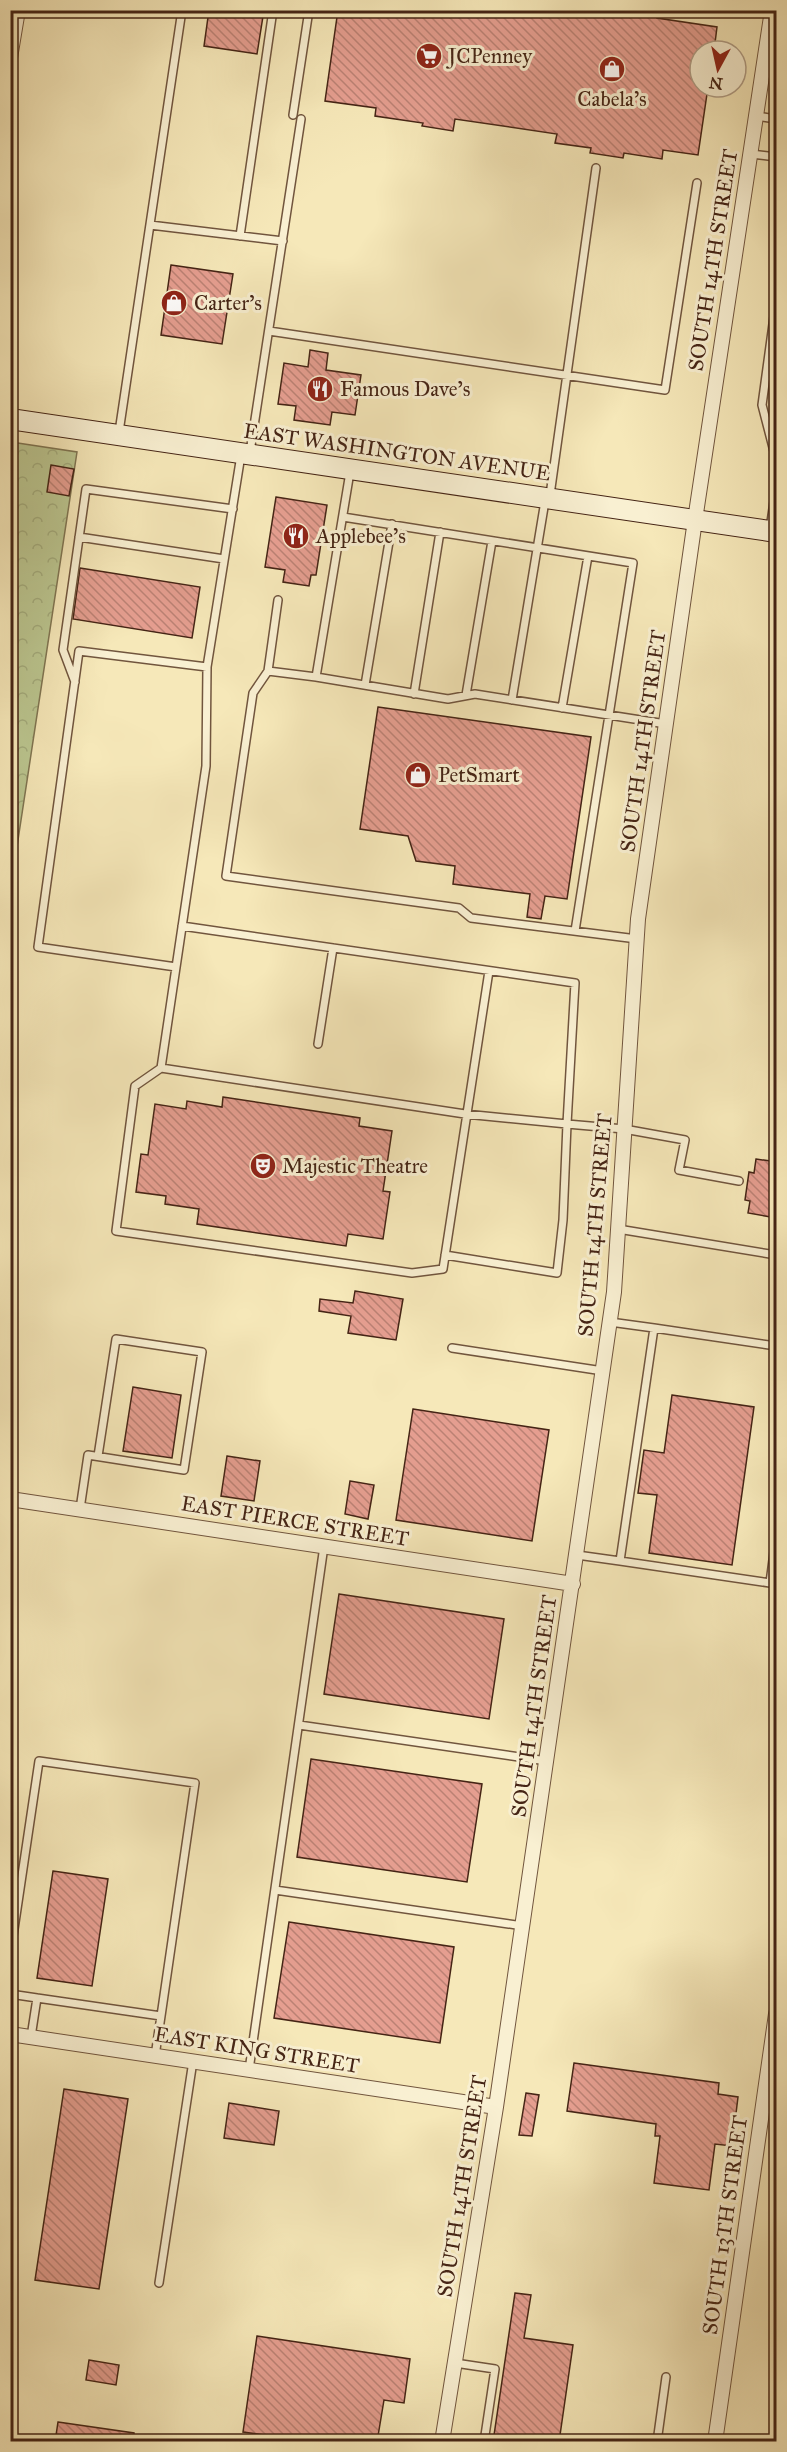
<svg xmlns="http://www.w3.org/2000/svg" width="787" height="2452" viewBox="0 0 787 2452" font-family="'IM FELL Great Primer',serif">
	<style>
		.park { fill: url(#park-crowns); stroke: #807552; stroke-width: 1.5 }
		.building { fill: url(#building-back-hatch); stroke: #452415; stroke-width: 1.5 }
		.lines { fill: none; stroke-linecap: round; stroke-linejoin: round }
		.lane-casing { stroke: #71553e; stroke-width: 10 }
		.street-casing { stroke: #71553e; stroke-width: 16 }
		.secondary-casing { stroke: #452415; stroke-width: 22 }
		.lane { stroke: #f9f0d2; stroke-width: 7 }
		.street { stroke: #f9f0d2; stroke-width: 14 }
		.secondary { stroke: #f9f0d2; stroke-width: 20 }
		.labels { text-anchor: middle; dominant-baseline: central; stroke-width: 6; stroke-linejoin: round; paint-order: stroke }
		.poi-label { font-size: 21px; fill: #452415; stroke: #f9f0d2; text-anchor: start }
		.street-label { font-size: 21px; fill: #452415; stroke: #f9f0d2 }
	</style>
	<defs>
		<pattern id="park-crowns" width="20" height="18" patternUnits="userSpaceOnUse" patternTransform="scale(1.5)"><rect width="20" height="18" fill="#bbc690"/><path d="M2 6a3 3 0 1 1 6 0M12 15a3 3 0 1 1 6 0" fill="none" stroke="#a2aa7b"/></pattern>
		<pattern id="building-back-hatch" width="6" height="6" patternUnits="userSpaceOnUse" patternTransform="scale(1.5)"><rect width="6" height="6" fill="#e59e90"/><path d="M-1 5l2 2M0 0l6 6M5-1l2 2" fill="none" stroke="#bb8174"/></pattern>
	</defs>
	<rect width="100%" height="100%" fill="#f6e8b9"/>
	<filter id="stains"><feTurbulence type="fractalNoise" baseFrequency=".00333" numOctaves="4"/><feColorMatrix values="0 0 0 0 .2 0 0 0 0 .09 0 0 0 0 .02 0 0 0 .5 -.17"/></filter>
	<radialGradient id="worn" r=".72"><stop offset=".6" stop-color="#630" stop-opacity="0"/><stop offset="1" stop-color="#630" stop-opacity=".3"/></radialGradient>
	<path class="park" d="M11 442 77 452 11 886Z"/>
	<path class="building" d="M209 10H264L257 54 204 46Z
		M338 10H657V18L717 27 714 51H700V87H708L698 155 663 150 662 159 624 153 623 158 590 153 591 148 555 143 557 134 455 119 453 131 422 126 423 123 375 116 376 108 325 101Z
		M171 265 233 274 222 344 161 335Z
		M310 350 328 353 326 370 361 375 355 415 332 412 330 425 294 420 296 406 278 404 284 363 308 367Z
		M51 465 74 469 69 496 47 492Z
		M276 497 327 505 316 575H311L309 586 283 582 285 570 265 567Z
		M80 568 200 587 192 638 73 619Z
		M378 707 591 737 567 899 545 896 541 919 527 917 530 894 453 884 455 866 416 861 408 836 360 829Z
		M223 1097 360 1118 359 1126 392 1131 383 1191 390 1192 383 1239 348 1234 346 1246 197 1224 199 1209 165 1204 166 1196 136 1192 141 1154 148 1155 155 1104 186 1109 187 1101 222 1107Z
		M756 1159 777 1162V1218L748 1213 750 1201 745 1200 749 1172 754 1173Z
		M355 1291 403 1299 396 1340 348 1333 351 1316 319 1311 320 1299 353 1303Z
		M133 1387 181 1395 172 1458 123 1451Z
		M672 1395 754 1407 732 1565 649 1553 657 1495 638 1493 644 1450 664 1453Z
		M413 1409 549 1430 532 1541 396 1520Z
		M227 1456 260 1461 254 1501 221 1496Z
		M350 1481 374 1485 368 1519 345 1514Z
		M339 1594 504 1619 489 1719 324 1694Z
		M311 1759 482 1784 467 1882 297 1857Z
		M53 1871 108 1879 92 1986 37 1978Z
		M289 1922 454 1947 440 2043 274 2018Z
		M574 2063 719 2083 718 2094 738 2097 732 2146 715 2144 709 2190 654 2183 660 2136H655L656 2124 567 2111Z
		M64 2089 128 2099 99 2289 35 2280Z
		M526 2093 539 2095 532 2136 519 2135Z
		M229 2103 279 2111 274 2145 224 2138Z
		M515 2293 531 2295 524 2338 573 2345 559 2442H493Z
		M257 2336 410 2359 404 2403 384 2400 377 2442H263L264 2435 243 2432Z
		M89 2360 119 2365 116 2385 86 2380Z
		M58 2422 134 2433V2442H55Z"/>
	<g class="lines">
		<defs>
			<path id="lane" d="M293 115 309 10
				M756 116 776 119
				M751 154 776 157
				M150 225 283 241
				M240 236 273 10
				M776 302 762 405 776 459
				M269 331 665 390 697 183
				M119 432 182 10
				M250 452 301 119
				M241 455 207 667 206 766 161 1068 135 1086 116 1231 412 1273 443 1269 489 971
				M550 495 596 168
				M343 517 633 563 575 931
				M770 529 776 488
				M79 537 224 559
				M278 600 268 671 316 677 350 472
				M268 671 253 693 226 876 459 908 471 918 637 939
				M316 677 448 699 475 694 666 724
				M75 682 63 650 86 489 233 509
				M365 685 392 524
				M414 694 440 532
				M466 695 492 541
				M512 700 545 501
				M562 708 588 556
				M176 967 38 947 79 651 207 667
				M318 1044 333 948
				M161 1068 465 1114 567 1124 575 983 182 926
				M618 1229 776 1255
				M445 1255 557 1273 563 1220 567 1124 624 1129 685 1140 679 1170 739 1181
				M654 1328 776 1346
				M452 1348 603 1371
				M80 1509 88 1455 184 1470 202 1352 116 1339 98 1456
				M577 1555 620 1561 654 1328 610 1322
				M620 1561 770 1583 776 1537
				M299 1725 547 1761
				M275 1890 523 1926
				M10 1956 39 1761 195 1783 161 2016
				M10 1994 37 1998
				M31 2037 37 1998 161 2016 155 2056
				M249 2070 324 1546
				M159 2283 193 2061
				M455 2363 495 2369 484 2442
				M657 2442 666 2377"/>
			<path id="street" d="M10 58 18 10
				M10 1499 573 1584
				M10 2034 496 2107
				M442 2442 496 2107 614 1292 638 919 695 520 772 10
				M715 2442 776 2014"/>
			<path id="secondary" d="M10 419 776 532"/>
		</defs>
		<use href="#lane" class="lane-casing"/>
		<use href="#street" class="street-casing"/>
		<use href="#secondary" class="secondary-casing"/>
		<use href="#lane" class="lane"/>
		<use href="#street" class="street"/>
		<use href="#secondary" class="secondary"/>
	</g>
	<defs>
		<symbol id="supermarket-disc" viewBox="-11 -11 22 22"><circle r="9.5" fill="#8f2418" stroke="#f9f0d2"/><path d="M-6-5.5h2.5l.6 2H6L4.5 2H-2.5L-4.4-4H-6ZM-1.5 3.2a1.3 1.3 0 1 0 .1 0ZM3 3.2a1.3 1.3 0 1 0 .1 0Z" fill="#fff"/></symbol>
		<symbol id="shop-disc" viewBox="-11 -11 22 22"><circle r="9.5" fill="#8f2418" stroke="#f9f0d2"/><path d="M-5-2.5h2.3a2.7 3.5 0 0 1 5.4 0H5L5.5 6h-11ZM-1.5-2.5h3a1.5 2.3 0 0 0-3 0Z" fill="#fff"/></symbol>
		<symbol id="restaurant-disc" viewBox="-11 -11 22 22"><circle r="9.5" fill="#8f2418" stroke="#f9f0d2"/><path d="M-5-6h1v4h1v-4h1v4h1v-4h1v5L-1.5 .5V6h-2V.5L-5-1ZM5-6V6H3V1.5H1.5Q1.5-4 5-6Z" fill="#fff"/></symbol>
		<symbol id="theatre-disc" viewBox="-11 -11 22 22"><circle r="9.5" fill="#8f2418" stroke="#f9f0d2"/><path d="M-5-5.5Q0-4 5-5.5V0Q5 5 0 6Q-5 5-5 0ZM-3.3-2.5H-1v1.5H-3.3ZM1-2.5H3.3v1.5H1ZM-2.8 1Q0 5.5 2.8 1Z" fill="#fff"/></symbol>
	</defs>
	<g fill-rule="evenodd">
		<use href="#supermarket-disc" x="414" y="41" width="30" height="30"/>
		<use href="#shop-disc" x="597" y="54" width="30" height="30"/>
		<use href="#shop-disc" x="159" y="288" width="30" height="30"/>
		<use href="#restaurant-disc" x="305" y="374" width="30" height="30"/>
		<use href="#restaurant-disc" x="281" y="521" width="30" height="30"/>
		<use href="#shop-disc" x="403" y="760" width="30" height="30"/>
		<use href="#theatre-disc" x="248" y="1151" width="30" height="30"/>
	</g>
	<g class="labels">
		<g class="poi-label">
			<text x="448" y="56">JCPenney</text>
			<text x="612" y="99" text-anchor="middle">Cabela's</text>
			<text x="194" y="303">Carter's</text>
			<text x="340" y="389">Famous Dave's</text>
			<text x="316" y="536">Applebee's</text>
			<text x="438" y="775">PetSmart</text>
			<text x="282" y="1166">Majestic Theatre</text>
		</g>
		<g class="street-label">
			<text transform="translate(713 260) rotate(-81)">SOUTH 14TH STREET</text>
			<text transform="translate(397 452) rotate(8)">EAST WASHINGTON AVENUE</text>
			<text transform="translate(643 741) rotate(-82)">SOUTH 14TH STREET</text>
			<text transform="translate(595 1225) rotate(-85)">SOUTH 14TH STREET</text>
			<text transform="translate(295 1521) rotate(9)">EAST PIERCE STREET</text>
			<text transform="translate(534 1706) rotate(-82)">SOUTH 14TH STREET</text>
			<text transform="translate(257 2050) rotate(9)">EAST KING STREET</text>
			<text transform="translate(462 2186) rotate(-81)">SOUTH 14TH STREET</text>
			<text transform="translate(725 2225) rotate(-82)">SOUTH 13TH STREET</text>
		</g>
	</g>
	<rect width="787" height="2452" fill="none" stroke="#f6e8b9" stroke-width="36"/>
	<rect x="12" y="12" width="763" height="2428" fill="none" stroke="#452415" stroke-width="3"/>
	<rect x="18" y="18" width="751" height="2416" fill="none" stroke="#452415" stroke-width="1.5"/>
	<g transform="translate(718 69) rotate(188)"><circle r="28" fill="#f9f0d2" stroke="#b19e86" stroke-width="1.5"/>
	<path d="M0-4.5L10 22L0 15L-10 22Z" fill="#8f2418"/>
	<text y="-9" font-size="16" font-weight="bold" text-anchor="middle" fill="#452415">N</text>
	</g>
	<rect width="100%" height="100%" filter="url(#stains)"/>
	<rect width="100%" height="100%" fill="url(#worn)"/>
</svg>
